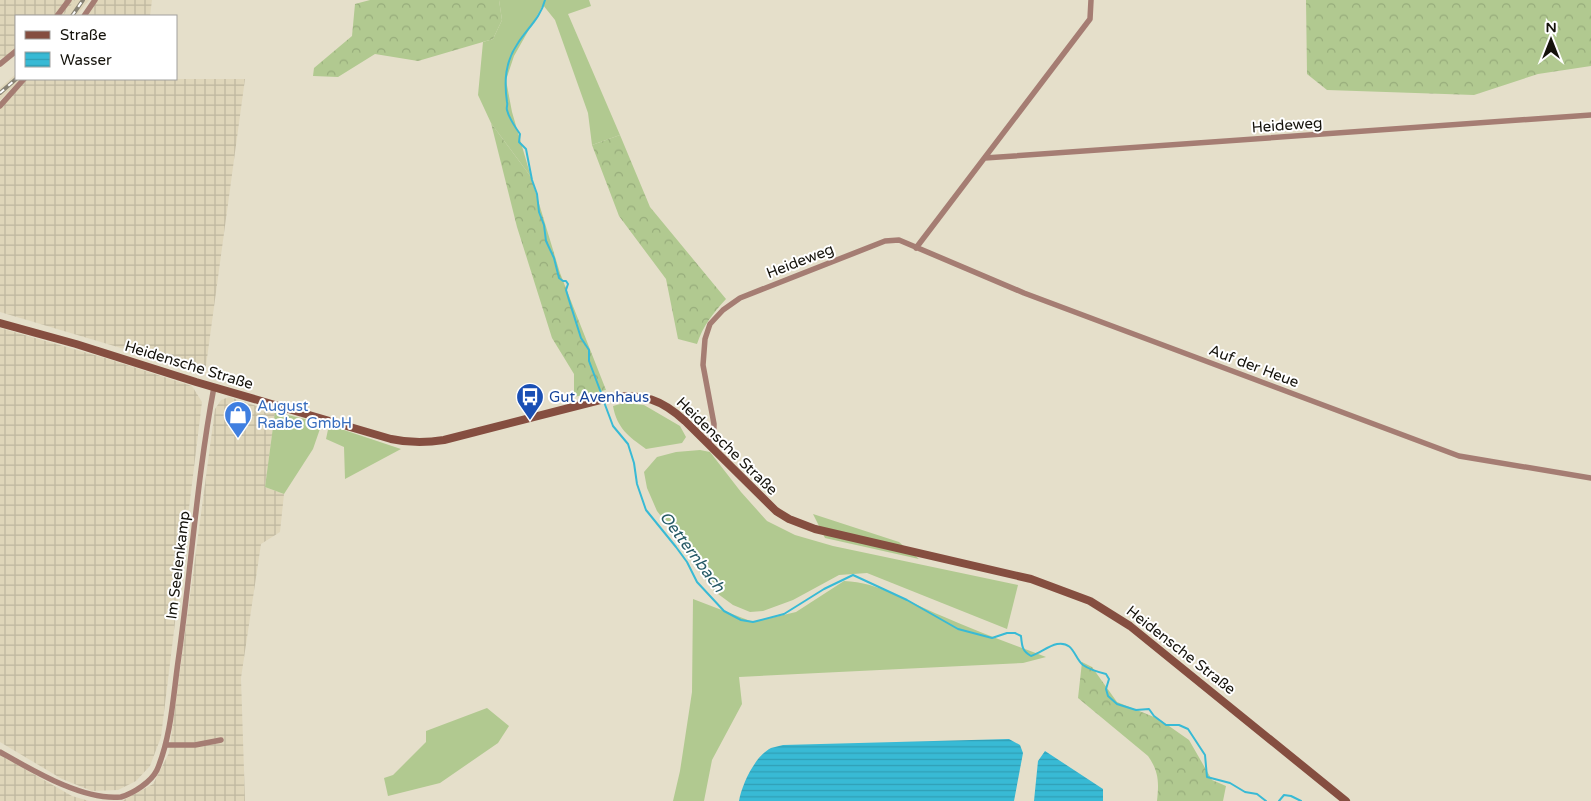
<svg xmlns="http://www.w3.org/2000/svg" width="1591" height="801" viewBox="0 0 1591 801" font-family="'Varela Round',sans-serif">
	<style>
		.built { fill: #dfd6ba }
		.industrial { fill: url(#industrial-grid) }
		.grass { fill: #b1c990 }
		.forest { fill: url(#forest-crowns) }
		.water { fill: url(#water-rules) }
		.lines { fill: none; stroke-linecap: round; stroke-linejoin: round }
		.stream { stroke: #38bad5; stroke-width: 2 }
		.minor { stroke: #a57d73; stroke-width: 5.5 }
		.secondary { stroke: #854e40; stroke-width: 8 }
		.rail-casing { stroke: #878274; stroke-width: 4 }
		.rail { stroke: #fff; stroke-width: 2; stroke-dasharray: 5.5; stroke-linecap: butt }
		.labels { text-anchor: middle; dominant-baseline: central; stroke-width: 4; stroke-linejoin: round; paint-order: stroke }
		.street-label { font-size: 15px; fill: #14120b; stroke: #fff }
		.transit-label { font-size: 15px; fill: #164399; stroke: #fff; text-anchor: start }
		.shop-label { font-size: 15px; fill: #366cbe; stroke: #fff; text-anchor: start }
		.water-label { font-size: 16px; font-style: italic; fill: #255965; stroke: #fff }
	</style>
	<defs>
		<pattern id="industrial-grid" width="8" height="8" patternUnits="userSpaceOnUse" patternTransform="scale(1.25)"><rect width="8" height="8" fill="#dfd6ba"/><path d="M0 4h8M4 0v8" fill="none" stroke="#beb79f"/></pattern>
		<pattern id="forest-crowns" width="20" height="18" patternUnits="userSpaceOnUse" patternTransform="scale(1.25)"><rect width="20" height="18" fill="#b1c990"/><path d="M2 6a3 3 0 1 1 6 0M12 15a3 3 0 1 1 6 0" fill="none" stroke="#97ac7b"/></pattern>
		<pattern id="water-rules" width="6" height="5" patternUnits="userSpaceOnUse" patternTransform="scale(1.25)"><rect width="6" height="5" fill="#38bad5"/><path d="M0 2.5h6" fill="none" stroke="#309fb6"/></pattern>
	</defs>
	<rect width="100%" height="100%" fill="#e5dfca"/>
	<path class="built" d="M75 0H89L76 16H63Z
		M16 74V79H21L0 100V88Z"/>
	<path class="industrial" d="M0 0H75L63 16H16V51L0 59Z
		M94 0H152L150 16H82Z
		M26 79H245L205 373 0 312V102L14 91Z
		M0 328 105 358 192 386 202 402 161 737 150 766 136 781 118 790 92 791 62 779 0 742Z
		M229 397 275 412 265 487 284 494 280 532 261 544 241 678 245 801H122L153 784 169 753 215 409 221 400Z
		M0 755 72 796 89 801H0Z"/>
	<path class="grass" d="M499 0H589L591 6 568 14 620 135 592 145 588 113 555 20 543 5 514 56 506 80 512 112 531 177 491 123 478 95 483 42 493 39 502 20Z
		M624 403 644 405 680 426 686 437 682 443 646 449C628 436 617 428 613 406Z
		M275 412 322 423 313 449 284 494 265 487Z
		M329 425 401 449 345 479 344 447 326 439Z
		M700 450 710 452 741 492 767 521 795 535 833 546 1018 585 1007 629 867 573 839 575 793 600 763 611 750 612 733 605 714 591 698 570 677 537 657 511 647 488 644 472 657 457 676 452Z
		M813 514 899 542 919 559 825 538Z
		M844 581C879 582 910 603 942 616 976 631 1011 644 1046 657L1023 663 739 677 742 704 712 760 704 801H673L680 771 692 692 693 599 753 622 796 612Z
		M487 708 509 726 498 743 440 783 388 796 384 778 393 775 426 742V731Z"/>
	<path class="forest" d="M370 0H499L502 20 493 39 418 61 375 54 338 77 313 76 314 68 352 36 355 4Z
		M1306 0H1591V66L1538 74 1474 95 1327 90 1307 74Z
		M491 123 531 177 560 273 606 390 574 397V374L552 338 517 227Z
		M620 135 650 207 726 299C713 313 703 326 697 344L678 339 666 279 619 216 592 145Z
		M1082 662 1092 667 1117 702 1159 719 1189 740 1212 780 1226 786 1223 801H1157C1159 782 1159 772 1148 756L1078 698Z"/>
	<path class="water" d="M1009 739 1020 745 1023 753 1014 801H739C742 784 755 756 771 748 775 747 779 746 783 745Z
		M1045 751 1103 789V801H1034L1038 761Z"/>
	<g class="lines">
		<path class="stream" d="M545 0C541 17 527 29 518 43 505 62 504 81 507 102 508 105 506 108 507 110 509 118 515 127 520 134L519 142 526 149 532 180 537 194 539 212 544 225 546 241 554 258 559 278 563 281H566L568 284 566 290 569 300 581 338 589 350V361L603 398
			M604 402 613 426 628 444 634 463 637 484 646 510 676 547 687 562 697 582 724 611 741 620 753 622 784 614 824 589 853 575 907 600 958 629 992 638 1007 633H1015L1021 636C1022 646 1022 651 1031 656 1040 653 1048 646 1057 644 1074 641 1074 658 1083 665 1090 670 1098 672 1106 674L1109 679 1106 689 1108 696 1117 704 1136 710 1149 709 1154 716 1166 725H1179L1188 729 1205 755 1207 777 1230 783 1245 792 1257 794 1266 801
			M1279 801 1284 795 1291 796 1301 801"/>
		<path class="minor" d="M57 16 69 0
			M84 16 95 0
			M0 64 16 51
			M0 106 24 79
			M985 158 1591 115
			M916 248 1090 19 1091 0
			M707 443C713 437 714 433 714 424L703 365 705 339 710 324 723 310 740 298 885 241 899 240 1024 293 1459 456 1591 478
			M166 745H195L221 740
			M0 752C32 770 83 801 121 797 134 793 151 782 157 770 171 737 173 698 178 662 191 571 197 477 214 387"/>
		<path class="secondary" d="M0 323 76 344 196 382 391 439C409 443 426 443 444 440L612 397C644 394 661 399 685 421L776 511 789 519 815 529 1031 579 1090 601 1130 626 1346 801"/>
		<defs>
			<path id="rail" d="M72 16 83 0
				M0 93 16 79"/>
		</defs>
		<use href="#rail" class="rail-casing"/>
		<use href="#rail" class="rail"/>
	</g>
	<defs>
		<symbol id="bus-pin" viewBox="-11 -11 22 30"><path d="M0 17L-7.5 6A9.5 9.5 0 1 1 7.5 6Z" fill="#1a4fb4" stroke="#fff"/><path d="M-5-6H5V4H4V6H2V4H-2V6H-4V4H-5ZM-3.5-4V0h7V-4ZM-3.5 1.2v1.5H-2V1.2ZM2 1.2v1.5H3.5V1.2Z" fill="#fff"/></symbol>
		<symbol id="shop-pin" viewBox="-11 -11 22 30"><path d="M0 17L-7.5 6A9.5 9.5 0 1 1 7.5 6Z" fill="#3f7fe0" stroke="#fff"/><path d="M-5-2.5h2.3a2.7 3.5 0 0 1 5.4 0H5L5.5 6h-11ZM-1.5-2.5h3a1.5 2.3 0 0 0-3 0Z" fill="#fff"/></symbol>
	</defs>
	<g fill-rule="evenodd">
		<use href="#bus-pin" x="514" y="381" width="32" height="43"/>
		<use href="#shop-pin" x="222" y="399" width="32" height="43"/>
	</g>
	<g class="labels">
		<g class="street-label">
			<text transform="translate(1287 125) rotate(-4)">Heideweg</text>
			<text transform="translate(800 261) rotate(-21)">Heideweg</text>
			<text transform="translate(189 365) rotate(17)">Heidensche Straße</text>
			<text transform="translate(1254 366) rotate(21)">Auf der Heue</text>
			<text transform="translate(727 446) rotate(44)">Heidensche Straße</text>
			<text transform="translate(178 565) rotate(-83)">Im Seelenkamp</text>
			<text transform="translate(1181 650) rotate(38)">Heidensche Straße</text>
		</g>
		<g class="transit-label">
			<text x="549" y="397">Gut Avenhaus</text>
		</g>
		<g class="shop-label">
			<text x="257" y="406">August<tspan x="257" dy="17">Raabe GmbH</tspan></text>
		</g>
		<g class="water-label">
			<text transform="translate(692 552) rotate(53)">Oetternbach</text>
		</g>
	</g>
	<rect x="15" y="15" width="162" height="65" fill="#ffffff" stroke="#a1a09d"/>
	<rect x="25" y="31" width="25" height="8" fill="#854e40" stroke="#a1a09d"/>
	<text x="60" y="40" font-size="15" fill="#14120b">Straße</text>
	<rect x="25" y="52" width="25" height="15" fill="url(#water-rules)" stroke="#a1a09d"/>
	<text x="60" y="65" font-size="15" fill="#14120b">Wasser</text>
	<g transform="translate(1551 40)" stroke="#ffffff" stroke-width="4" paint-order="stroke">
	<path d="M0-4L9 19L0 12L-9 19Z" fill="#14120b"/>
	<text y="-8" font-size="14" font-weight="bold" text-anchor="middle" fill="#14120b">N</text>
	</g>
</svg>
